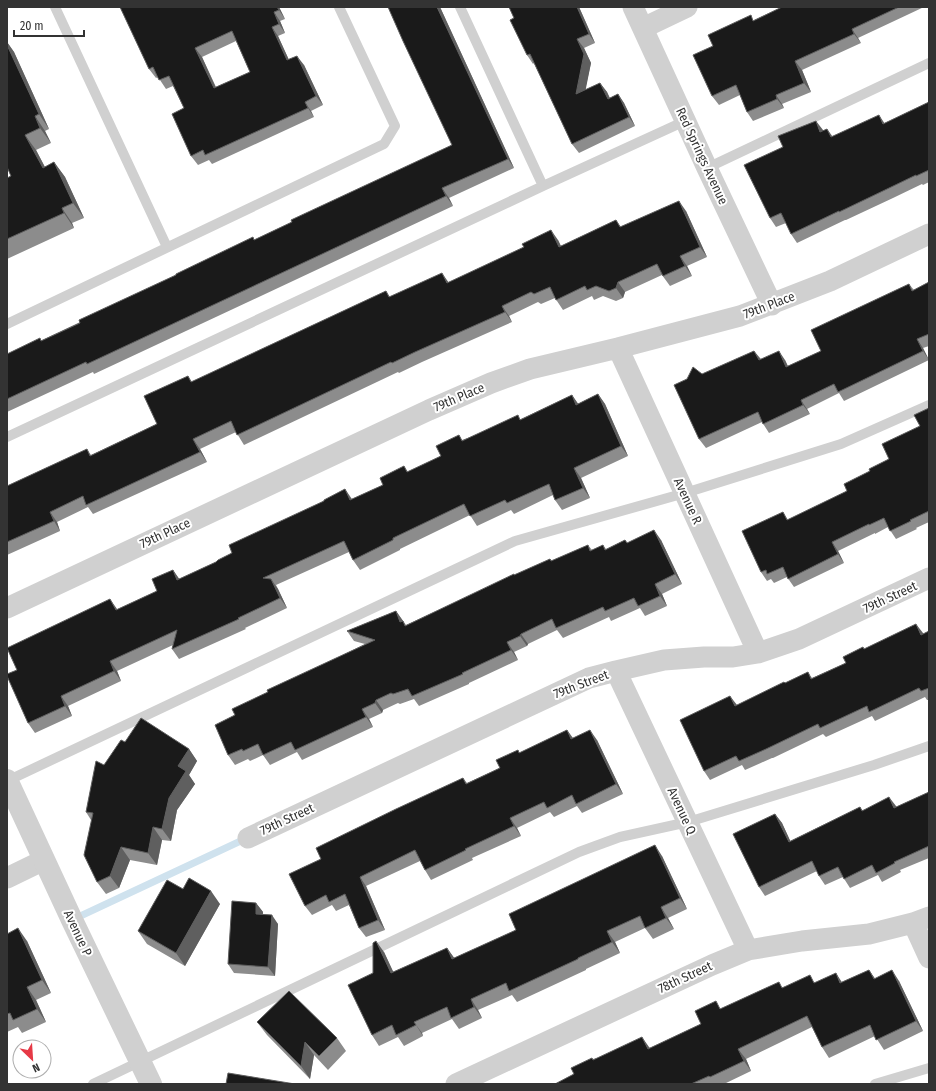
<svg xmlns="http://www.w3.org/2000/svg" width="936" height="1091" viewBox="0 0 936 1091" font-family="'Fira Sans Condensed',sans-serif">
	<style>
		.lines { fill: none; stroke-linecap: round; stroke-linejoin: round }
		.stream { stroke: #cfe2ee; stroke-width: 7 }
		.service { stroke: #d0d0d0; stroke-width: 10 }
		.minor { stroke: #d0d0d0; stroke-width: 21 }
		.tertiary { stroke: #d0d0d0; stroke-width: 22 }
		.wall { fill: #8c8c8c; fill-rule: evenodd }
		.shaded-wall { fill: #5f5f5f }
		.building { fill: #1a1a1a; stroke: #5f5f5f; fill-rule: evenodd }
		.labels { text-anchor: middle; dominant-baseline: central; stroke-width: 4; stroke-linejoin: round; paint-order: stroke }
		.street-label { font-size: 13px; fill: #333; stroke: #fff }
	</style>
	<rect width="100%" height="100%" fill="#fff"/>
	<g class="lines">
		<path class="stream" d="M74 919 247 838"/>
		<path class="service" d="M55 7 167 247
			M460 7 543 186 685 121
			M707 168 929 63
			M7 324 384 144 395 126 339 7
			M7 437 543 186
			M7 781 515 541 685 493 841 444 929 405
			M93 1084 579 852 620 837 688 822 874 765 929 746
			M875 1084 929 1068"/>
		<path class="minor" d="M633 7 707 168 772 305
			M643 28 687 7
			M618 348 758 653
			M7 608 429 410 491 383 530 369 618 348 740 316 830 281 929 234
			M616 671 748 950
			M248 838 589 678 616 671 664 660 704 657H733L758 653 799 639 929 578
			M7 878 44 860
			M913 923 929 958
			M456 1084 712 965 748 950 802 941 869 934 913 923 929 917"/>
		<path class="tertiary" d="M7 780 72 920 151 1084"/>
	</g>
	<path class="wall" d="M120 7H279L285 19 280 21 285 33 278 36 289 60 304 65 323 105 311 111 314 117 212 164 209 160 198 165 191 156 184 108 173 86 166 89 158 77 156 78 149 69ZM236 41 250 72 216 87 202 57Z
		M440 7 514 168 449 198 453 206 94 374 93 372 7 412V354L42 340 292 222 452 145Z
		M509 7H579L595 43 584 48 591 63 585 90 600 83 607 92 610 98 618 94 624 103 635 126 579 153 572 144 534 63 533 64 527 55 514 18Z
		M782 7H924L858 38 861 43 802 70 811 92 782 104 784 108 753 121 747 112 740 95 719 105 712 96 754 20Z
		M7 42 14 52 49 129 45 131 51 143 36 150 45 167 54 162 65 177 84 218 72 223 74 228 7 259V178L11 176 7 167Z
		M929 102V182L923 185 922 184 893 198 846 220H845L797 243 791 234 786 223 776 227 770 218 823 131 827 129 833 137 885 123Z
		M686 211 707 257 687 266 692 276 670 286 662 275 625 292 623 298 616 301 603 296 594 300 592 296 563 310 555 298 541 304 538 302 509 316 512 322 422 362 399 373 398 372 244 445 236 432 200 449 207 462 93 514 88 507 57 522 60 531 7 555V486L87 449 91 455 157 424 188 376 192 382 386 291 390 297 449 282 558 240 561 246 616 220 621 227Z
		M929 282V346L923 348 929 360 844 401 839 393 807 409 810 414 769 433 762 422 706 448 699 439 754 351 761 359 785 360 788 366 821 351 909 284 914 290Z
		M598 394 605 404 628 456 581 478 590 498 562 510 555 500 553 495 514 514 511 510 477 526 470 515 400 549V550L360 570 353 560 349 552 276 585 278 589 287 608 245 628 246 629 179 659 172 649 173 645 117 671 121 681 68 706 72 716 35 733 28 723 17 670 118 609 157 591 173 570 179 579 216 562 345 489 352 499 383 485 404 466 408 472 441 456 459 435 462 440 521 419 572 395 578 404Z
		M929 408V522L916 528 917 529 896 539 888 527 875 534V533L838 551 844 563 794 587 787 577 774 583 771 579 767 581 761 572 783 512 788 520 847 491 870 471 889 459 920 426Z
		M625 540 627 543 661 540 682 584 662 594 667 606 645 616 640 608 611 621 609 617 563 638 557 630 528 644 527 646 514 652 518 660 469 683V684L419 706 414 699 400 704 398 703 383 710 382 713 369 719 373 727 302 760 297 752 270 765 263 755 250 761 248 759 235 765 228 755 235 715 268 692 365 644 354 641 347 631 396 611 406 625 550 559 552 561 588 545 592 550 603 545 606 549Z
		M929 631V700H927L925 697 875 721 872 716 826 737 823 734 773 758H772L745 770 742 765 710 780 704 771 737 706 808 672 812 678 846 663 865 649 923 634Z
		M567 730 573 738 597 740 623 794 582 813 577 806 554 817 550 812 517 828 521 836 472 858 473 860 431 880 425 870 420 861 366 886 385 930 366 937 359 928 349 905 336 911 332 905 312 915 305 906 321 859 463 778 467 783 500 768 518 750 520 753Z
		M125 742 189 749 197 761 189 775 195 784 177 810 171 841 162 840 157 865 130 860 119 888 106 894 97 882 91 820 86 812 104 765Z
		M929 792V858L900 870 901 872 882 882 878 875 850 888 843 877 825 885 819 876 817 871 765 896 759 887 775 814 782 823 790 841 860 807 862 810 896 807Z
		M662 856 687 909 668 918 674 929 653 939 645 928 615 942 620 953 586 969V970L517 1002 512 995 478 1010 482 1018 459 1029 452 1019 422 1033 423 1036 404 1046 398 1037 379 1046 372 1035 373 973 384 952 393 972 447 948 454 958 516 930Z
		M183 889 220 904 185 966 147 944 138 931Z
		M256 903 263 912V914L278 924 275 976 234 973 228 964Z
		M7 934 27 941 51 993 36 1000 46 1022 22 1033 18 1027 7 1032Z
		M869 970 875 979 899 981 923 1031 884 1050 875 1036 829 1058 822 1047 812 1027 746 1059 751 1071 724 1084H555L574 1074 593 1059 649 1047 650 1048 701 1024 721 1009 783 987 816 982H842Z
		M257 1022 337 1038 346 1051 328 1070 314 1055 310 1079 267 1035Z"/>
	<path class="shaded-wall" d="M277 7H279L285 19Z
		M437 7H440L514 168 508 159Z
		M577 7H579L595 43 589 34Z
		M274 12 280 21 285 33 279 24Z
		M272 27 278 36 293 69 287 60Z
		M852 29 858 38 861 43 854 34Z
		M577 39 584 48 591 63 583 103 576 94Z
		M7 42 14 52 49 129 39 114 7 45Z
		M195 48 202 57 220 97 214 88Z
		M297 56 304 65 323 105 316 96Z
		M795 61 802 70 811 92 804 83Z
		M600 83 607 92 614 108 608 99Z
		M618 94 624 103 635 126 629 117Z
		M776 95 782 104 784 108 777 99Z
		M305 102 311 111 314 117 308 108Z
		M879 115 885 124H883Z
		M35 116 45 131 51 143 40 128Z
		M816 121 823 130 827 141 820 132Z
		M827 129 833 138 831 137Z
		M25 135 36 150 53 183 43 168Z
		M54 162 65 177 84 218 73 203Z
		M442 188 449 198 453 206 446 196Z
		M679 201 686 211 707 257 700 247Z
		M62 208 72 223 74 228 64 213Z
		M551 230 558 240 566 257 559 247Z
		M680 256 687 266 692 276 685 266Z
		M442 273 449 283H447Z
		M618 282 625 292 623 298 616 288Z
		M502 306 509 316 512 322 505 312Z
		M917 339 923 348 929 360 923 351Z
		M754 351 761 360H759Z
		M779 351 785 360 792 376 786 367Z
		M598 394 605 404 628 456 621 446Z
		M572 395 579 405H576Z
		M801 400 807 409 810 414 803 405Z
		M193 439 200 449 207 462 200 452Z
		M574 468 581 478 590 498 583 488Z
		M345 489 352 500H350Z
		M50 512 57 522 60 531 54 521Z
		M654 530 661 540 682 584 675 574Z
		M832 542 838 551 844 563 838 554Z
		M173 570 180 580H177Z
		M271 579 278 589 287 608 280 598Z
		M655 584 662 594 667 606 660 596Z
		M110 599 117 609 123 620 116 610Z
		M396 611 403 621 407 632 400 622Z
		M916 624 923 633 927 644 921 635Z
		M521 634 528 644 527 646 520 636Z
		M507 642 514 652 518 660 511 650Z
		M110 661 117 671 121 681 114 671Z
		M61 696 68 706 72 716 65 706Z
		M730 696 737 705 741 715 735 706Z
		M376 700 383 710 382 713 375 703Z
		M362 709 369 719 373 727 366 717Z
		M567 730 574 740 571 739Z
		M590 730 597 740 623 794 616 784Z
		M189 749 197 761 189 775 195 784 177 810 171 841 162 829 169 798 178 766Z
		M889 797 896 806 901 817 894 808Z
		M775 814 782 823 795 851 789 842Z
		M510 818 517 828 521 836 514 826Z
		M153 827 162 840 157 865 148 853Z
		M655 845 662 856 687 909 680 898Z
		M121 847 130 860 119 888 110 876Z
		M360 877 366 886 385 930 378 920Z
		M211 891 220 904 185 966 176 953Z
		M256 903 263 912 262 923 256 914Z
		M661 907 668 918 674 929 666 918Z
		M272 915 278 924 275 976 268 967Z
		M18 928 27 941 51 993 42 980Z
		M607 931 615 942 620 953 612 942Z
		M376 941 384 952 399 984 391 973Z
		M447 948 455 959H452Z
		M869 970 876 980 874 979Z
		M892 970 899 981 923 1031 916 1021Z
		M836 973 843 984 840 983Z
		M27 987 36 1000 46 1022 37 1009Z
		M471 999 478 1010 482 1018 474 1007Z
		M414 1022 422 1033 423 1036 416 1025Z
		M642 1037 649 1047 655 1060 648 1049Z
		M305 1042 314 1055 310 1079 301 1066Z
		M738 1049 746 1059 751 1071 744 1061Z"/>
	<path class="building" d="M120 7H277L279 10 274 12 279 24 272 27 287 60 297 56 316 96 305 102 308 108 205 155 203 150 191 156 172 114 184 108 169 76 159 80 153 67 149 69ZM232 31 250 72 214 88 195 48Z
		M388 7H437L508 159 442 188 446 196 87 364 86 362 7 399V354L40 338 41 341 80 323 79 320 176 275V274L253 237 254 240 292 222 291 220 452 145 403 41Z
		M509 7H577L589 34 577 39 584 54 576 94 600 83 608 99 618 94 629 117 572 144 530 54 527 55 510 20 514 18Z
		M782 7H899L852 29 854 34 795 61 804 83 776 95 777 99 747 112 736 85 712 96 693 55 713 46 708 35 751 15 753 21Z
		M7 45 39 114 35 116 40 128 25 135 43 168 54 162 73 203 62 208 64 213 7 239V178L11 176 7 167Z
		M929 102V170L916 176V175L887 189 839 212V211L791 234 781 213 770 218 744 165 783 147 778 136 816 121 820 132 827 129 831 137 879 115 883 124Z
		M679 201 700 247 680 256 685 266 663 276 657 264 618 282 616 288 609 291 596 286 587 290 585 286 556 300 550 287 534 294 531 292 502 306 505 312 415 352 392 363 391 362 237 435 231 421 193 439 200 452 86 505 83 496 50 512 54 521 7 542V486L87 449 90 456 157 424 144 396 188 376 191 382 386 291 389 297 442 273 447 283 524 247 522 244 551 230 559 247 616 220 620 227Z
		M929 282V334L917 339 923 351 838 392 834 384 801 400 803 405 763 424 758 412 699 439 674 385 687 379 693 367 702 374 754 351 759 360 779 351 786 367 821 351 811 330 909 284 912 291Z
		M598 394 621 446 574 468 583 488 555 500 549 484 507 503 505 500 470 516 464 504 393 538V540L353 560 344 541 263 578 271 579 280 598 238 618 239 619 172 649 177 630 110 661 114 671 61 696 65 706 28 723 7 676V674L17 670 7 648 110 599 116 610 157 591 152 579 173 570 177 580 216 562 218 560 232 553 229 545 324 501V500L345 489 350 500 383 485 380 478 404 466 407 472 441 456 436 446 459 435 462 441 518 415 520 420 572 395 576 405Z
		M929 408V511L910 520 911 521 890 531 884 518 869 525V524L832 542 838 554 788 579 783 567 767 574 766 570 761 572 742 531 783 512 787 520 847 491 844 484 870 471 869 469 889 459 882 444 920 426 914 415Z
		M654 530 675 574 655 584 660 596 638 606 634 598 605 611 603 607 556 628 552 619 521 634 520 636 507 642 511 650 462 673 463 674 412 696 408 689 393 694 391 693 376 700 375 703 362 709 366 717 295 750 291 742 263 755 258 744 243 751 242 749 228 755 215 725 235 715 232 709 268 692 267 690 375 640 347 631 396 611 400 622 403 621 405 626 514 574V575L550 559 551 561 588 545 590 551 603 545 605 550 625 540 627 543Z
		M916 624 921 635 929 631V688L921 691 919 688 869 712 867 706 820 728 818 724 766 749 739 761 736 756 704 771 680 720 730 696 735 706 784 682 785 683 808 672 811 679 846 663 843 657 863 647 864 649Z
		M141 718 189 749 178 766 186 771 169 798 162 829 153 827 148 853 121 847 110 876 97 882 84 855 93 813 86 812 96 761 104 765 121 740 125 742Z
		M567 730 571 739 590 730 616 784 576 804 572 795 547 808 544 802 510 818 514 826 465 849 466 850 425 870 415 850 360 877 378 920 359 928 345 894 329 902 326 895 305 906 289 874 321 859 316 848 396 809 463 778 466 784 500 768 496 760 518 750 519 753Z
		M929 792V846L894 862 895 863 876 873 872 865 844 879 838 867 819 876 812 861 759 887 733 834 775 814 789 842 860 807 862 811 889 797 894 808Z
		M655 845 680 898 661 907 666 918 645 928 640 916 607 931 612 942 578 958V959L509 991 506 983 471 999 474 1007 451 1018 447 1007 414 1022 416 1025 396 1035 392 1025 372 1035 348 985 373 973V943L376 941 391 973 447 948 452 959 516 930 509 914Z
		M189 878 211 891 176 953 138 931 167 880 183 889Z
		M232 901 256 903V914L272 915 268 967 228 964Z
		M18 928 42 980 27 987 37 1009 13 1020 10 1013 7 1014V934Z
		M869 970 874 979 892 970 916 1021 876 1040 870 1025 822 1047 807 1016 738 1049 744 1061 710 1077 709 1076 691 1084H555L574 1074 571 1068 592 1058 593 1060 642 1037 648 1049 701 1024 695 1011 716 1001 720 1009 779 982 782 988 810 975 814 983 836 973 840 983Z
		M289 991 337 1038 319 1056 305 1042 301 1066 257 1022Z
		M228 1073 295 1084H226Z"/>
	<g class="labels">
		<g class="street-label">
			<text transform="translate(702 156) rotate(65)">Red Springs Avenue</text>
			<text transform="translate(769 305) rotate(-21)">79th Place</text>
			<text transform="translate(459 397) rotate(-23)">79th Place</text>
			<text transform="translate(688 501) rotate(65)">Avenue R</text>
			<text transform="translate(165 533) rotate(-25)">79th Place</text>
			<text transform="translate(890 597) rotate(-25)">79th Street</text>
			<text transform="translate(581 684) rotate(-21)">79th Street</text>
			<text transform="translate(682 811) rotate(65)">Avenue Q</text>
			<text transform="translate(287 819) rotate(-25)">79th Street</text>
			<text transform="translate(78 933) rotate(65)">Avenue P</text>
			<text transform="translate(685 977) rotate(-25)">78th Street</text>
		</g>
	</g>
	<rect width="936" height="1091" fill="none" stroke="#333333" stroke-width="16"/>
	<g transform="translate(32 1059) rotate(155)"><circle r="19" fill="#ffffff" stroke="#adadad"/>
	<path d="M0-3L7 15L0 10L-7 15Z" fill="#e63946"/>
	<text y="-6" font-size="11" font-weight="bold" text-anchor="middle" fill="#333333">N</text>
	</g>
	<path d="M14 30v6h70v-6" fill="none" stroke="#333333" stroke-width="2"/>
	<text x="20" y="30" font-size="12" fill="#333333" stroke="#ffffff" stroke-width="3" paint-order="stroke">20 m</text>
</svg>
